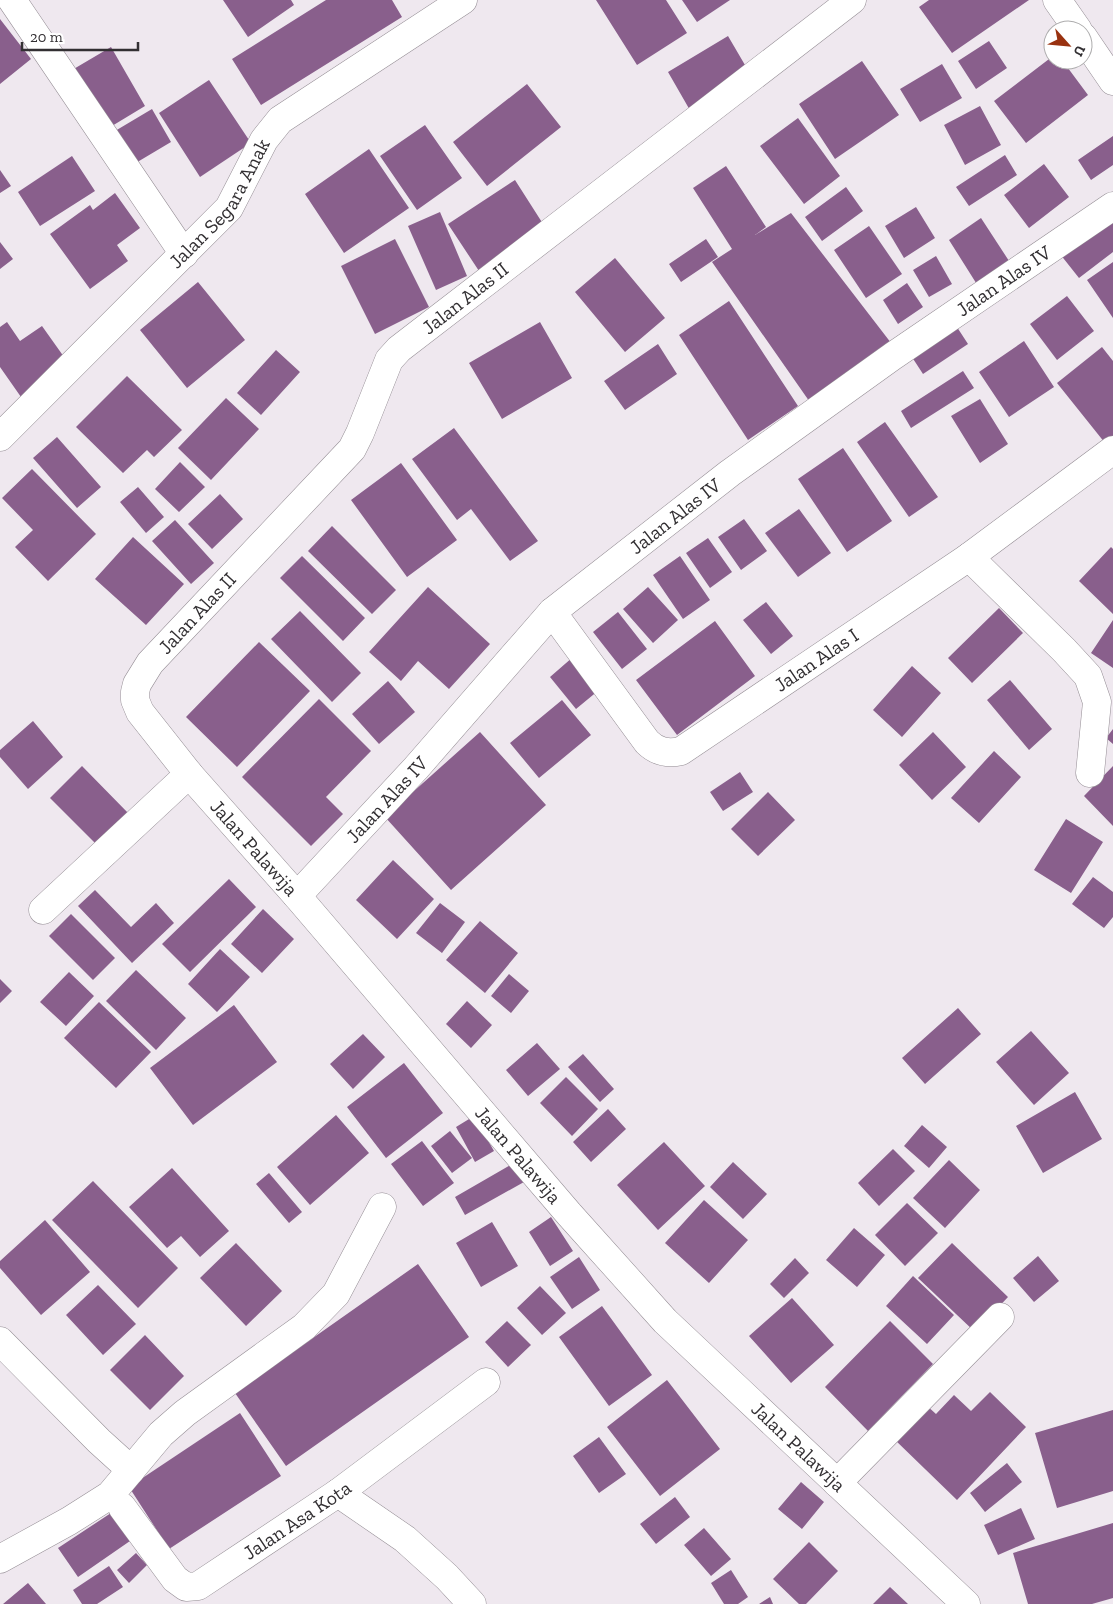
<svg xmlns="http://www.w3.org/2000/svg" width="1113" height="1604" viewBox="0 0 1113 1604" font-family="'Zilla Slab',serif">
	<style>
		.building { fill: #895f8c }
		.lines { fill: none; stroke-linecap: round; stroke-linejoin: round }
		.street-casing { stroke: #958e95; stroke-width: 29 }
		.street { stroke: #fff; stroke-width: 28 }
		.labels { text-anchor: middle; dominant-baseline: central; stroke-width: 5; stroke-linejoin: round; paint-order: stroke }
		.street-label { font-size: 20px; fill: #322f32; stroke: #fff }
	</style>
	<rect width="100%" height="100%" fill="#efe8ef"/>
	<path class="building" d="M223 0H291L294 5 248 37Z
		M326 0H392L402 17 261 105 232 59Z
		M596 0H666L687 33 637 65Z
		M682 0H730L697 22Z
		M929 0H1029L952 53 919 7Z
		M0 19 31 59 0 84Z
		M728 36 752 77 691 112 668 72Z
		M989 41 1007 68 976 89 958 61Z
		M111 47 145 106 107 129 72 70Z
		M1053 56V60H1062L1088 95 1026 143 994 101Z
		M862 61 899 115 835 159 799 104Z
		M942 64 962 98 920 122 900 89Z
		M209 80 251 143 200 177 159 113Z
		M527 84 561 127 487 186 453 142Z
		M980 106 1001 145 965 165 944 125Z
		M152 109 171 142 129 167 110 134Z
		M798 118 840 176 804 204 760 146Z
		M425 125 462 178 417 210 380 156Z
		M1113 136V165L1091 180 1078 160Z
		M369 149 409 208 344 253 305 194Z
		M1005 155 1017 175 969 206 956 187Z
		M72 156 95 191 40 226 18 192Z
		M1044 164 1069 197 1029 228 1004 195Z
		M726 166 766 227 755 235 791 213 898 352 814 408 712 262 732 249 693 188Z
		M0 170 11 186 0 193Z
		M515 180 545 227 479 271 448 224Z
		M846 187 863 211 822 241 805 217Z
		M115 193 140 228 117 245 128 261 90 289 50 234 90 205 93 210Z
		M916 207 935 238 904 258 885 226Z
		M440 212 467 276 436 290 408 226Z
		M1113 214V252L1079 278 1060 254Z
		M981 218 1011 264 978 286 949 240Z
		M869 226 902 274 866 298 834 250Z
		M395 239 429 307 375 334 341 266Z
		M706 239 718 257 681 282 669 264Z
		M0 242 13 259 0 269Z
		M936 256 952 284 929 297 913 270Z
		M615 258 665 318 625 352 575 292Z
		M1113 262V318L1087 280Z
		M198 282 245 340 187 388 140 330Z
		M907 283 923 307 898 324 883 300Z
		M1067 296 1094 331 1057 360 1030 324Z
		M729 301 798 406 748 440 679 335Z
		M953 321 968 344 923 374 908 351Z
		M7 322 20 341 42 326 69 364 21 397 0 367V327Z
		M540 322 572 378 502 419 469 363Z
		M1024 341 1054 387 1009 417 979 372Z
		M658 344 677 374 625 410 604 381Z
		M1102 347 1113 361V445L1109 448 1057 383Z
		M276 350 300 372 261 415 237 393Z
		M963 371 974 388 911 428 901 411Z
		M127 376 182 430 154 457 147 450 123 473 76 427Z
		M226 398 259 429 211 480 178 448Z
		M980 399 1008 444 980 463 951 416Z
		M885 422 938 497 909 517 857 442Z
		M454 428 538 541 510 561 471 509 457 520 412 459Z
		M57 437 101 487 77 508 33 458Z
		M843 448 892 521 847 552 798 479Z
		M180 462 205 487 179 512 155 489Z
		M401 463 457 540 407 577 351 500Z
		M32 469 96 534 48 581 15 547 33 530 2 498Z
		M138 487 164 517 146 533 120 502Z
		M220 494 243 519 212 549 188 524Z
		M799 509 831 553 798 577 765 533Z
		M744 519 767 551 741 570 718 537Z
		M175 520 214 563 191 584 152 541Z
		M332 526 396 590 372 614 308 551Z
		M133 537 184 584 146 625 95 579Z
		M708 538 732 572 710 588 686 553Z
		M1111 547 1113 549V614L1079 581Z
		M302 556 365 618 343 641 280 578Z
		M680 556 710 600 683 619 653 575Z
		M428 587 490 644 449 689 418 661 401 681 369 652Z
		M648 587 678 620 653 643 623 609Z
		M766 602 793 636 771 654 743 620Z
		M999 608 1023 633 972 683 948 658Z
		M300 611 361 673 332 702 271 639Z
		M618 612 647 649 622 669 593 632Z
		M1113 620V668L1091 653Z
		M715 621 755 676 677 735 636 680Z
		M259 642 310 691 237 767 186 717Z
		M573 657 599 690 576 709 550 677Z
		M912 666 941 693 902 737 873 710Z
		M1010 680 1052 729 1029 750 987 700Z
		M388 681 415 712 379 744 352 714Z
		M319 699 371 751 326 797 343 814 311 846 242 777Z
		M562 700 591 735 539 778 510 743Z
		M33 721 63 757 28 789 0 757V750Z
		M1113 729V744L1106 738Z
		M480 732 546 805 451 890 385 817Z
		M933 732 966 767 932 800 899 765Z
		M994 751 1021 777 979 823 951 798Z
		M82 766 130 815 98 846 50 798Z
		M1113 766V826L1084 796Z
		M740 772 753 792 723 811 710 792Z
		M768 792 795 820 758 856 731 829Z
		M1066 819 1103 842 1071 893 1034 870Z
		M393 860 434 899 397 939 356 900Z
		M1093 877 1113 892V917L1104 928 1072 904Z
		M229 879 256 907 190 972 162 944Z
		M95 890 131 927 156 903 174 923 132 963 78 906Z
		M440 903 465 922 442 953 416 933Z
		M263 909 294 939 262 973 231 944Z
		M71 914 115 958 93 980 49 936Z
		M480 921 518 953 485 993 446 960Z
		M220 949 250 977 217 1012 188 984Z
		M136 970 186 1018 156 1050 106 1001Z
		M69 972 94 996 66 1026 40 1002Z
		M509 974 529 991 511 1013 491 996Z
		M0 979 12 991 0 1003Z
		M467 1001 492 1025 471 1048 446 1024Z
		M99 1002 151 1052 116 1088 64 1038Z
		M234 1005 277 1062 193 1125 150 1068Z
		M958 1008 981 1034 925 1084 902 1058Z
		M1031 1031 1069 1073 1034 1105 996 1062Z
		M363 1034 385 1057 353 1089 330 1064Z
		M537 1043 560 1069 528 1096 506 1070Z
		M583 1054 614 1089 600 1102 568 1067Z
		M404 1063 443 1113 386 1158 347 1107Z
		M566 1077 598 1109 572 1136 540 1103Z
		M1075 1092 1102 1139 1043 1173 1016 1126Z
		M608 1109 626 1129 591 1162 573 1142Z
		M336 1115 369 1153 310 1205 277 1167Z
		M474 1116 494 1151 475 1162 456 1127Z
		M922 1125 947 1147 929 1168 904 1146Z
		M450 1131 472 1158 452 1173 431 1146Z
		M422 1141 454 1183 423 1206 391 1164Z
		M664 1142 705 1186 658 1230 617 1185Z
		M893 1149 915 1171 879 1206 858 1183Z
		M949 1160 980 1190 945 1228 913 1198Z
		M733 1162 767 1194 743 1219 710 1187Z
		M514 1163 524 1182 465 1215 455 1197Z
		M172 1168 229 1231 200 1257 181 1236 167 1248 129 1207Z
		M269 1173 302 1212 289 1223 256 1184Z
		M93 1181 178 1268 138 1308 52 1220Z
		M704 1200 748 1240 709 1283 665 1243Z
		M907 1203 938 1233 905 1266 875 1235Z
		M551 1217 573 1251 550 1266 529 1232Z
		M45 1220 90 1272 41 1315 0 1268V1261Z
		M492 1222 518 1266 481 1287 456 1243Z
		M854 1228 885 1255 857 1287 826 1260Z
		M236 1243 282 1291 246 1326 200 1278Z
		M952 1243 1008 1297 975 1332 918 1278Z
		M1038 1256 1059 1281 1034 1302 1013 1278Z
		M579 1257 600 1290 572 1309 550 1277Z
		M795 1258 809 1273 784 1298 770 1284Z
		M418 1264 469 1337 286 1466 235 1393Z
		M913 1276 954 1315 927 1344 886 1306Z
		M98 1285 136 1324 103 1355 66 1315Z
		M540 1286 566 1313 542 1335 517 1308Z
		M792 1298 834 1345 791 1383 749 1336Z
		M602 1306 652 1375 609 1406 559 1337Z
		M507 1321 531 1345 508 1367 485 1342Z
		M890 1321 933 1364 868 1431 825 1387Z
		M145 1335 184 1376 150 1410 110 1370Z
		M667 1380 720 1449 660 1496 607 1427Z
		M990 1392 1026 1427 957 1500 893 1438 925 1404 936 1414 954 1395 971 1411Z
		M1113 1410V1491L1057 1508 1035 1433Z
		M240 1413 281 1476 169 1549 129 1487Z
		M599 1437 626 1474 599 1493 573 1456Z
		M1007 1463 1022 1482 985 1512 970 1493Z
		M801 1482 824 1502 802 1529 778 1509Z
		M675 1497 690 1517 656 1544 640 1524Z
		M1021 1508 1035 1539 998 1555 984 1525Z
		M111 1513 130 1541 78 1577 58 1548Z
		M1113 1523V1598L1092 1604H1028L1013 1553Z
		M704 1528 731 1559 711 1576 684 1545Z
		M809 1542 838 1571 806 1604H799L773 1579Z
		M136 1553 147 1565 129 1583 117 1570Z
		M109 1566 123 1587 97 1604H82L73 1590Z
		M731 1570 748 1597 738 1604H724L711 1583Z
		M28 1583 46 1604H3Z
		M890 1587 908 1604H873Z
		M770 1597 773 1604H759Z"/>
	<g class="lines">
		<defs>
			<g id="street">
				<path d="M12 0 184 254"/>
				<path id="s1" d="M852 0 399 349 389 360 360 433 352 449 150 663 137 684 135 692V700L140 712 189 774 297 896 569 1214 665 1321 966 1604"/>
				<path d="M1057 0 1078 30"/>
				<path d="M1083 37 1113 81"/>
				<path id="s2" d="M0 437 229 208 264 140 280 120 463 0"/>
				<path d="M969 557 1064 650 1088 676 1097 702 1090 773"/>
				<path id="s3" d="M552 612 647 742C657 752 668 754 681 751L969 557 1113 450"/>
				<path id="s4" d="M297 896 416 768 552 612 730 473 893 356 1113 206"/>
				<path d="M43 910 189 774"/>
				<path d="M0 1341 99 1441 131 1470"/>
				<path d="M837 1483 1000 1317"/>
				<path d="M338 1493 405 1539 447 1577 472 1604"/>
				<path id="s5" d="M122 1507 175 1579 186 1587 198 1586 338 1493 486 1382"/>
				<path d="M0 1559 69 1521 110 1495 161 1434 185 1413 304 1327 336 1294 382 1207"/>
			</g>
		</defs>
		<use href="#street" class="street-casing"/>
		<use href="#street" class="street"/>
	</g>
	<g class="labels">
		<g class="street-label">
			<text stroke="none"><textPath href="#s2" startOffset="322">Jalan Segara Anak</textPath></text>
			<text stroke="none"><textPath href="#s4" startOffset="942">Jalan Alas IV</textPath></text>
			<text transform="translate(465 298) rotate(-38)">Jalan Alas II</text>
			<text stroke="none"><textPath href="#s4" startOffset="538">Jalan Alas IV</textPath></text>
			<text transform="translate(197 613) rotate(-47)">Jalan Alas II</text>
			<text stroke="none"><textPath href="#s3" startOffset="361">Jalan Alas I</textPath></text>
			<text stroke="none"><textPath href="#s4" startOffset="132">Jalan Alas IV</textPath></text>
			<text stroke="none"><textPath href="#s1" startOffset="1209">Jalan Palawija</textPath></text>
			<text stroke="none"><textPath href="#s1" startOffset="1614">Jalan Palawija</textPath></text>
			<text stroke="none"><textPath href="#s1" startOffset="2019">Jalan Palawija</textPath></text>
			<text stroke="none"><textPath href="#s5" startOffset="234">Jalan Asa Kota</textPath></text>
		</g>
	</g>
	<g transform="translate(1068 45) rotate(117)"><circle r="24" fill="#ffffff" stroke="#adacad"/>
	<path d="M0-4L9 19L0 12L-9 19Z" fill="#993210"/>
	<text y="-8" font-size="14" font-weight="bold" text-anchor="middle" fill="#322f32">U</text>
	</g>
	<path d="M22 42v8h116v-8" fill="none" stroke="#322f32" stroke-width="2.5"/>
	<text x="30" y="42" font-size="15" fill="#322f32" stroke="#ffffff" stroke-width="4" paint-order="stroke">20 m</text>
</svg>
